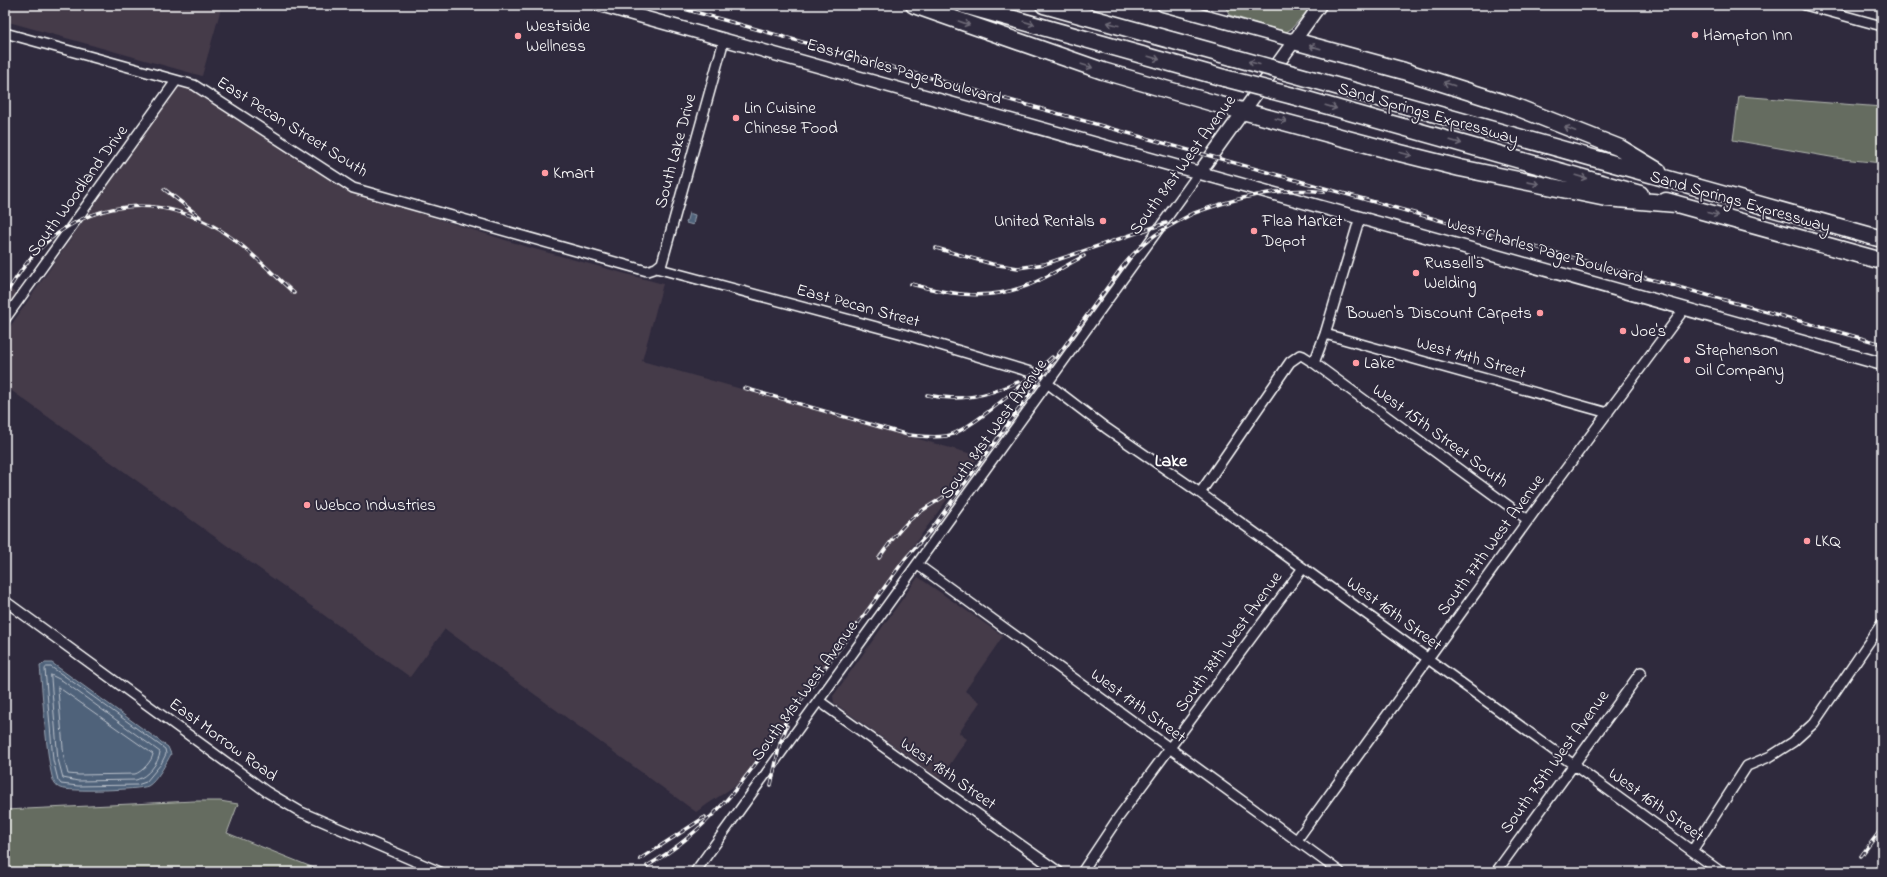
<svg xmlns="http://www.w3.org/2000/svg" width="1887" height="877" viewBox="0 0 1887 877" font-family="'Indie Flower',sans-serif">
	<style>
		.built { fill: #443a49 }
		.green { fill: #656c60; stroke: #b2b6b0 }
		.water { fill: #4f627a; stroke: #95a1af }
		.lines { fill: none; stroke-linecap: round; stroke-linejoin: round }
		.shore { stroke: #b9c0ca; stroke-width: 1 }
		.street-casing { stroke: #fff; stroke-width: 12 }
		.secondary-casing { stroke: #fff; stroke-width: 15 }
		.highway-casing { stroke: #fff; stroke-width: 19 }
		.street { stroke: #2f2a3d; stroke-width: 9 }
		.secondary { stroke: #2f2a3d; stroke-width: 12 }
		.highway { stroke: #2f2a3d; stroke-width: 16 }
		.rail-casing { stroke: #fff; stroke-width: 3.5 }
		.rail { stroke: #2f2a3d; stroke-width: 2; stroke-dasharray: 6; stroke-linecap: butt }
		.highway-bridge-casing { stroke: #fff; stroke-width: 19; stroke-linecap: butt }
		.highway-bridge { stroke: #2f2a3d; stroke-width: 16 }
		.oneway { stroke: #6d6a77 }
		.poi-dot { fill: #ff9aa2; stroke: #2f2a3d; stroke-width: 1.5 }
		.labels { text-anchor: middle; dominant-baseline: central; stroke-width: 4; stroke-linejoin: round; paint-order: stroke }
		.poi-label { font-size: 17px; fill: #fff; stroke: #2f2a3d; text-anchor: start }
		.street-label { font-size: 17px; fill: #fff; stroke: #2f2a3d }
		.neighbourhood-label { font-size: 18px; font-weight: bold; fill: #fff; stroke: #2f2a3d }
	</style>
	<rect width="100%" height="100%" fill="#2f2a3d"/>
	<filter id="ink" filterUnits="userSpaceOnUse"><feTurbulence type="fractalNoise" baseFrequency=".025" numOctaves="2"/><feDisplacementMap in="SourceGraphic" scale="8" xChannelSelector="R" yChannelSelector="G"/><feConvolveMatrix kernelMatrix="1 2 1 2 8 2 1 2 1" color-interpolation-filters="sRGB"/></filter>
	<g filter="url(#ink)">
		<path class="built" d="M5 5H222L202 76 5 21Z
			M178 88 193 89 352 192 531 248 663 284 642 361 979 456 739 783 696 812 445 629 410 677 5 386V334L83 221Z
			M5 285 17 294 5 311Z
			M918 577 1003 636 965 691 980 702 959 733 967 739 940 779 834 703 833 696Z"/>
		<path class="green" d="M1226 5H1313L1291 29 1283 34 1276 32V29L1229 15Z
			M1739 96 1882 107V163L1842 159 1733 140Z
			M194 801H220L238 804 227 833 324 872H5V810Z"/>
		<path class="water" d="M689 213 695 215 693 225 686 223Z
			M45 663H52L168 747 171 754C167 762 156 782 148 786 139 790 68 792 60 788 58 787 56 786 55 784 47 774 42 685 40 666Z"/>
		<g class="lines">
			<path class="shore" d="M47 667H51L66 677 165 749 166 754 161 764 146 782 137 785 78 786 61 784 58 780 53 760 45 669Z
				M51 675 63 681 160 752C159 763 147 777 136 780L78 781 63 778 58 759Z
				M58 687 153 754C152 761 142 772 135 774L79 775 68 774 64 758Z"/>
			<defs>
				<path id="street" d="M1805 5 1882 26
					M5 33 194 85 353 188 647 271 656 268 662 263 724 40
					M656 268 903 334 1034 373 1042 377 1047 383 1106 428 1200 493 1721 872
					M5 319 176 81
					M1325 334 1608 413
					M1314 363 1325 334 1360 217
					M1200 493 1290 362 1300 355 1303 356 1314 363 1528 520
					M918 565 1340 872
					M5 601 267 792 301 812 440 872
					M819 701 1059 872
					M1296 841 1534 512 1685 308
					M1692 851 1747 766 1771 756 1793 742 1814 723 1882 623
					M695 872 1199 173
					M1082 872 1118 818 1303 568
					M1496 872 1641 672"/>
				<path id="secondary" d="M600 5 1882 364
					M1163 5 1294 41
					M1199 173 1320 5"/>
				<path id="highway" d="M914 5 1103 71 1220 105 1400 153 1460 168 1606 198 1676 204
					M964 5 1224 78
					M1044 5 1232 57
					M1294 41 1404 71 1511 105 1620 148 1658 171
					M1318 81 1882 239
					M1293 96 1640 194
					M1666 201 1882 261"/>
			</defs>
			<use href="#street" class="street-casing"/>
			<use href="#secondary" class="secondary-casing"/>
			<use href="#highway" class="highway-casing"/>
			<use href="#street" class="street"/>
			<use href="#secondary" class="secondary"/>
			<use href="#highway" class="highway"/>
			<defs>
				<path id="rail" d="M670 5 1882 344
					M164 189 200 217
					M1189 215C1231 199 1279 186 1324 192
					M936 248 992 264 1018 268 1045 264 1166 223
					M911 284C952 295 988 301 1029 285 1048 277 1066 265 1084 256
					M5 295C15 280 25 263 37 251 89 199 158 193 220 230 247 247 270 271 294 293
					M744 388 908 435C921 436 933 438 946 436 970 432 1032 376 1052 357
					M927 395C960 402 987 396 1018 382
					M879 558C889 544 898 530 911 519 926 506 944 499 959 485
					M771 785 780 743 787 726
					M1861 856 1882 828
					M640 859 705 817
					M647 866C719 825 757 762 804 696 838 650 872 605 905 559L931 530 1122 267C1146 238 1161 230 1194 213"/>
			</defs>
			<use href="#rail" class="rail-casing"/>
			<use href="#rail" class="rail"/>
			<defs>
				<path id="highway-bridge" d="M1232 57 1318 81
					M1224 78 1293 96"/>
			</defs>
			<use href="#highway-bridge" class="highway-bridge-casing"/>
			<use href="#highway-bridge" class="highway-bridge"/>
		</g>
		<defs><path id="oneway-shaft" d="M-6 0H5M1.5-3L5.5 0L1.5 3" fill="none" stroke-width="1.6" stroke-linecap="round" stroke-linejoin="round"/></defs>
		<g class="oneway">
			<use href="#oneway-shaft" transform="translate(964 23) rotate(19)"/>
			<use href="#oneway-shaft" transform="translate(1029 23) rotate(16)"/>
			<use href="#oneway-shaft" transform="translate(1113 24) rotate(-165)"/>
			<use href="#oneway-shaft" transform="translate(1315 47) rotate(-164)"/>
			<use href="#oneway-shaft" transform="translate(1154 58) rotate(16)"/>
			<use href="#oneway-shaft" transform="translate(1254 63) rotate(-165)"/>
			<use href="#oneway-shaft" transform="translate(1087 66) rotate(18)"/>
			<use href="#oneway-shaft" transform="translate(1449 84) rotate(-162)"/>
			<use href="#oneway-shaft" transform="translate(1331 107) rotate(16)"/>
			<use href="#oneway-shaft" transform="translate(1281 120) rotate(15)"/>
			<use href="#oneway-shaft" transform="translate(1570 129) rotate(-158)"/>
			<use href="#oneway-shaft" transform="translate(1456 142) rotate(16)"/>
			<use href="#oneway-shaft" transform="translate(1406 154) rotate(14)"/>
			<use href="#oneway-shaft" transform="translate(1581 177) rotate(16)"/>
			<use href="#oneway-shaft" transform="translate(1533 183) rotate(11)"/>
			<use href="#oneway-shaft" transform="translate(1713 214) rotate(15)"/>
		</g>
	</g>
	<g class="poi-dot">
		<circle cx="1695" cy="35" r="4"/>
		<circle cx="518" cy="36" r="4"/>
		<circle cx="736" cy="118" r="4"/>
		<circle cx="545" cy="173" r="4"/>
		<circle cx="1103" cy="221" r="4"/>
		<circle cx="1254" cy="231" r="4"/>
		<circle cx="1416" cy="273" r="4"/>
		<circle cx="1540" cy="313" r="4"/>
		<circle cx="1623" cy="331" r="4"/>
		<circle cx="1687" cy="360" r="4"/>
		<circle cx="1356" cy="363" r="4"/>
		<circle cx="307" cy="505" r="4"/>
		<circle cx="1807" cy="541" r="4"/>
	</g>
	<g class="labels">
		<g class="poi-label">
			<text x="526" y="26">Westside<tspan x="526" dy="20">Wellness</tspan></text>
			<text x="1703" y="35">Hampton Inn</text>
			<text x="744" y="108">Lin Cuisine<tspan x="744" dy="20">Chinese Food</tspan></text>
			<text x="553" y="173">Kmart</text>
			<text x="1095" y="221" text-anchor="end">United Rentals</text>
			<text x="1262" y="221">Flea Market<tspan x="1262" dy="20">Depot</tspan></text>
			<text x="1424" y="263">Russell's<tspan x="1424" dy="20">Welding</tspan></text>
			<text x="1532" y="313" text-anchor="end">Bowen's Discount Carpets</text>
			<text x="1631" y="331">Joe's</text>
			<text x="1695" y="350">Stephenson<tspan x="1695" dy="20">Oil Company</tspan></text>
			<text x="1364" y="363">Lake</text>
			<text x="315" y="505">Webco Industries</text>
			<text x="1815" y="541">LKQ</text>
		</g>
		<g class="street-label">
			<text transform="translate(904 72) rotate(16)">East Charles Page Boulevard</text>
			<text transform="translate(1428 114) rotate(16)">Sand Springs Expressway</text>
			<text transform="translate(292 127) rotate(32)">East Pecan Street South</text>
			<text transform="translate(676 151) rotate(-75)">South Lake Drive</text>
			<text transform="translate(1183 165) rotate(-54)">South 81st West Avenue</text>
			<text transform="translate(78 191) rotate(-54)">South Woodland Drive</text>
			<text transform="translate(1740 202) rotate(16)">Sand Springs Expressway</text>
			<text transform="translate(1545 251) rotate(16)">West Charles Page Boulevard</text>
			<text transform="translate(858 306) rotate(15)">East Pecan Street</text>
			<text transform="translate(1471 358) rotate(16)">West 14th Street</text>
			<text transform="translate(994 429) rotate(-54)">South 81st West Avenue</text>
			<text transform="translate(1440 436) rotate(36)">West 15th Street South</text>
			<text transform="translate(1491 545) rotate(-54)">South 77th West Avenue</text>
			<text transform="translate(1394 614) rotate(36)">West 16th Street</text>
			<text transform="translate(1229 642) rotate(-54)">South 78th West Avenue</text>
			<text transform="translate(805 691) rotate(-54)">South 81st West Avenue</text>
			<text transform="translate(1138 706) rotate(36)">West 17th Street</text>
			<text transform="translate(223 740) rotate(36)">East Morrow Road</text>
			<text transform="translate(1555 762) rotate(-54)">South 75th West Avenue</text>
			<text transform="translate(948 774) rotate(35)">West 18th Street</text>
			<text transform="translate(1656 805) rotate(36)">West 16th Street</text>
		</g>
		<g class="neighbourhood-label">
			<text x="1171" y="462">Lake</text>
		</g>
	</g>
	<rect width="1887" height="877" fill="none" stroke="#2f2a3d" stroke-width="20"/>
	<rect x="10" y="10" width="1867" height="857" fill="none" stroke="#fff" stroke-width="1.5" filter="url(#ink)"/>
</svg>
